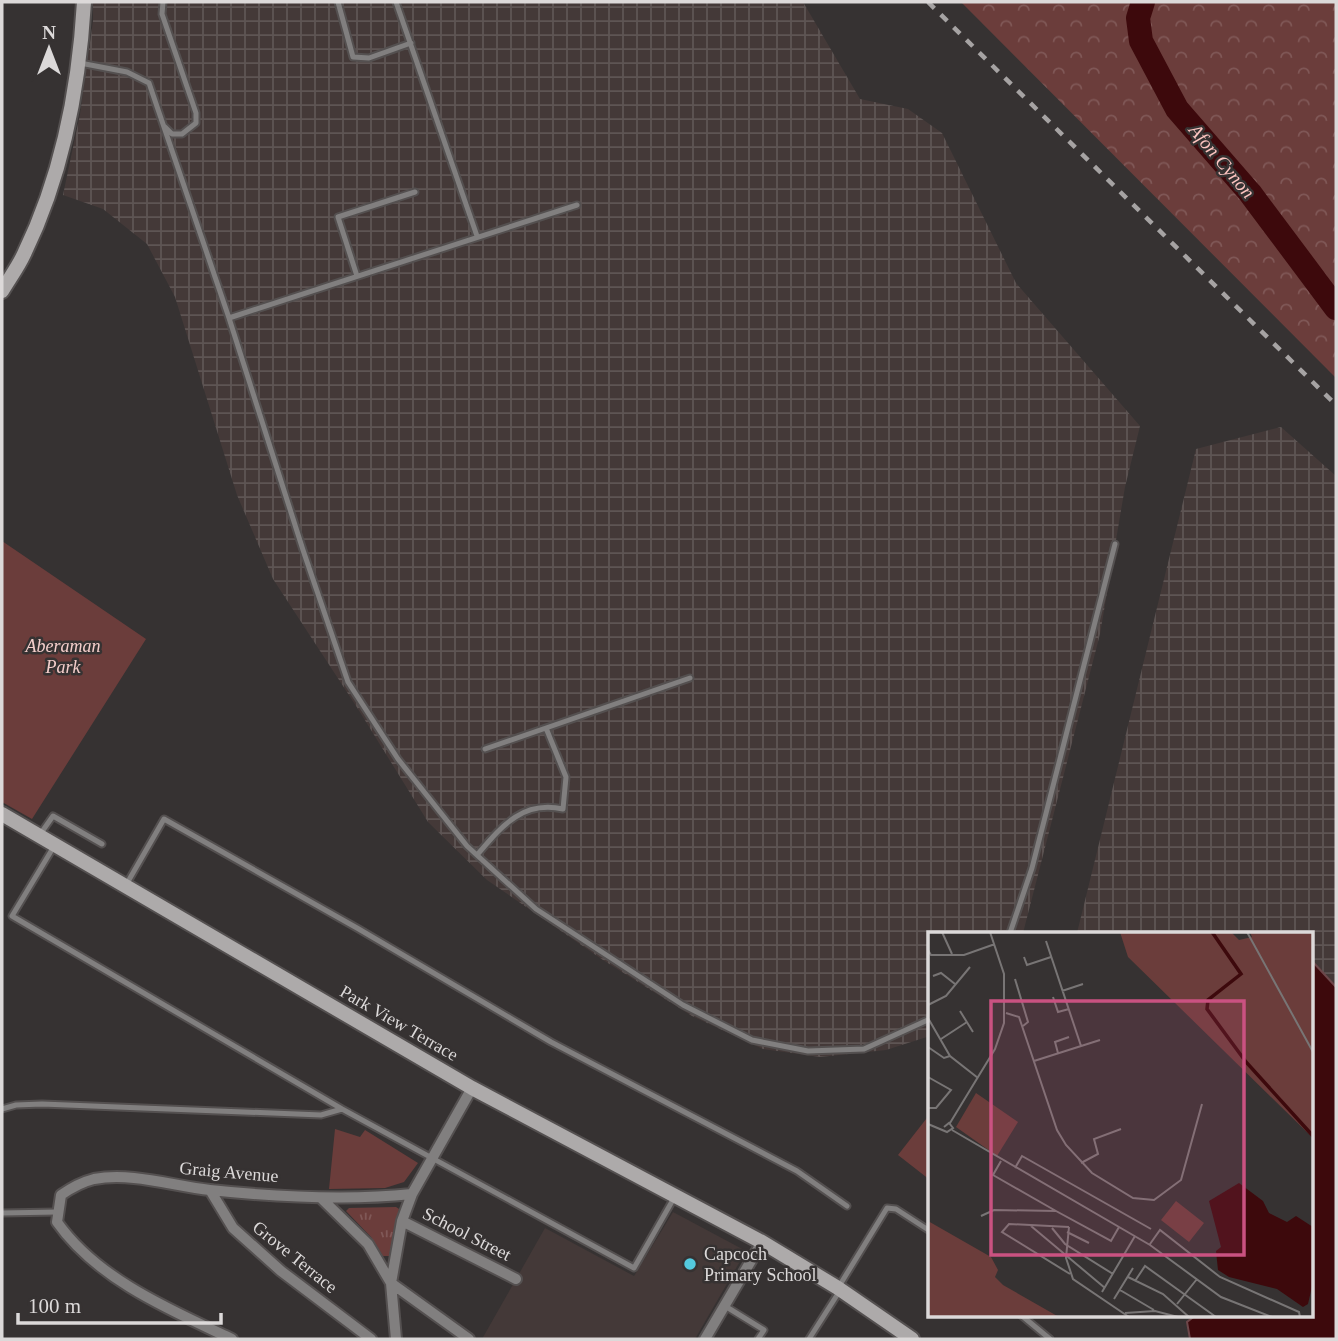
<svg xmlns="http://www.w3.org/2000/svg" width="1338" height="1341" viewBox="0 0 1338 1341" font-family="'Times New Roman',serif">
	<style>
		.built { fill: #443938 }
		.industrial { fill: url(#industrial-grid) }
		.grass { fill: url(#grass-tufts) }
		.forest { fill: url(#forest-crowns) }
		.park { fill: #6b3d3b }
		.water { fill: #3d090c; stroke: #6d474a; stroke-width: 2 }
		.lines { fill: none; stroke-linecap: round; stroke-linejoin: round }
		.river { stroke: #3d090c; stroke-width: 24 }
		.lane-casing { stroke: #545050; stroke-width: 9 }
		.street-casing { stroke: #545050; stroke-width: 14 }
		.secondary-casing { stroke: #545050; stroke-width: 18 }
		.lane { stroke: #817f7f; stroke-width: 5 }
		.street { stroke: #817f7f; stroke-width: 10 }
		.secondary { stroke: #adaaaa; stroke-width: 14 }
		.rail { stroke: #a6a3a3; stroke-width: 4.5; stroke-dasharray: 9 9; stroke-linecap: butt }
		.poi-dot { fill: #54cade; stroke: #363232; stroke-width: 2.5 }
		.labels { text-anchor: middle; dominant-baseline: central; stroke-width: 5; stroke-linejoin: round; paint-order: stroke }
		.park-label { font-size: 18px; font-style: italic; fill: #f4cecb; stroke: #363232 }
		.street-label { font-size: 18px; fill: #dcd9d9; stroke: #363232 }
		.poi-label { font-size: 18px; fill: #dcd9d9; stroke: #363232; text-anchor: start }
		.water-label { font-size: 19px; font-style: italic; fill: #fec5c1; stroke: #363232 }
		.inset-river { fill: none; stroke: #3d090c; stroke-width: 3.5 }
		.inset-road { fill: none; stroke: #787575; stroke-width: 2 }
		.view { fill: #ca5281; fill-opacity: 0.15; stroke: #ca5281; stroke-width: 3.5 }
		.inset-edge { fill: none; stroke: #dcd9d9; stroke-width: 3.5 }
	</style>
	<defs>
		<pattern id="industrial-grid" width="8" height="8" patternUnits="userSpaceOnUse" patternTransform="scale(1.75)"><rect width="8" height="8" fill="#443938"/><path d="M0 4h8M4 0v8" fill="none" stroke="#5e5554"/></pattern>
		<pattern id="grass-tufts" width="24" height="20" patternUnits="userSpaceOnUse" patternTransform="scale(1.75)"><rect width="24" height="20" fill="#6b3d3b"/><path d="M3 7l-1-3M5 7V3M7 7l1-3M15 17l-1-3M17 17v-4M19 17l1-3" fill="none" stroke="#805857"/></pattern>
		<pattern id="forest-crowns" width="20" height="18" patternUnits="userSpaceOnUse" patternTransform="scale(1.75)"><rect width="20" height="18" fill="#6b3d3b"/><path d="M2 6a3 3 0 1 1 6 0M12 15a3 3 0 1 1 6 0" fill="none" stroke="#805857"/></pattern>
	</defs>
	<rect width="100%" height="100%" fill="#363232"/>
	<path class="built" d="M673 1212 746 1251 695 1339H482L545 1228 634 1276Z"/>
	<path class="industrial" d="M93 2H803L860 99 908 109 942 133 1016 283 1140 426 1125 487 1100 634 1023 933H930V1036L886 1050 820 1057 763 1049 692 1016 603 960 487 880 428 822 358 709 273 579 237 495 175 297 147 244 103 209 63 195 80 114 93 21Z
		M1281 427 1336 476V987L1312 961V933H1077L1196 449Z"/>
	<path class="grass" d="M396 1207 399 1209 389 1256H383L371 1237 346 1211 349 1208Z"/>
	<path class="forest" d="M961 2H1336V378Z"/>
	<path class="park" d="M2 541 146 639 32 819 2 802Z
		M930 1114V1180L898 1155Z
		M335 1129 360 1137 365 1130 418 1163 404 1182 385 1188 329 1189Z"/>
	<path class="water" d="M1312 961 1336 987V1339H1190L1187 1322 1196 1315H1312Z"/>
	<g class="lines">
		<path class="river" d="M1143 2 1138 18 1141 41 1177 109 1250 193 1336 308"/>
		<defs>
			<path id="lane" d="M163 2 162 14 196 113V123L182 134H172L165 127
				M338 2 353 57 369 58 411 43
				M396 2 477 236
				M80 63 127 72 149 83 229 318 303 550 348 682 398 759 467 846 536 909 683 1005 752 1040 808 1051 864 1049 930 1019
				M357 276 338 217 415 192
				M229 318 577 205
				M485 749 546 728
				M41 833 53 816 102 844
				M53 848 12 916 342 1109 634 1268 674 1198
				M477 855C501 827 522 800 563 809L566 777 546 728 690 678
				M126 885 164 819 357 928 551 1042 797 1171 847 1206
				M1010 933 1032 868 1115 544
				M2 1109 16 1105 42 1104 321 1115 342 1109
				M2 1213 57 1212
				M838 1288 887 1208 896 1209 930 1231
				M725 1306 764 1330 758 1339
				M1021 1315 1050 1339
				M809 1339 839 1292"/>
			<path id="street" d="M210 1190 233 1228 281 1271 371 1339
				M321 1198 368 1244 391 1283 469 1339
				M402 1221 516 1279
				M232 1339C170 1310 97 1279 57 1222L61 1195C71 1188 82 1182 94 1179 132 1172 173 1186 210 1190 277 1197 345 1201 412 1194
				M396 1339 391 1283 402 1221 412 1194 472 1088
				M705 1339 762 1242"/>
			<path id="secondary" d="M2 291C9 279 18 267 24 254 62 176 79 88 84 2
				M2 814 472 1088 762 1242 838 1288 912 1339"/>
		</defs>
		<use href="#lane" class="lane-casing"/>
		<use href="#street" class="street-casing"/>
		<use href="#secondary" class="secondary-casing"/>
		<use href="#lane" class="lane"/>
		<use href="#street" class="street"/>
		<use href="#secondary" class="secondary"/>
		<path class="rail" d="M928 2 1336 405"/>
	</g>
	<circle class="poi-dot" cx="690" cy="1264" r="7"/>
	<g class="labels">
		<g class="park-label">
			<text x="63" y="646">Aberaman<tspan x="63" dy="21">Park</tspan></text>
		</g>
		<g class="street-label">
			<text transform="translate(399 1023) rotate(30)">Park View Terrace</text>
			<text transform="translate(229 1172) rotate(5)">Graig Avenue</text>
			<text transform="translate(467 1234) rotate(27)">School Street</text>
			<text transform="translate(295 1257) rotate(39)">Grove Terrace</text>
		</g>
		<g class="poi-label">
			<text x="704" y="1254">Capcoch<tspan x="704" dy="21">Primary School</tspan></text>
		</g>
		<g class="water-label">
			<text transform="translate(1222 161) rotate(50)">Afon Cynon</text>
		</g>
	</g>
	<g transform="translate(928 932)">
		<rect width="385" height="385" fill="#363232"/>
		<path d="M192 0H303L311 8 324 5 322 0H385V206L200 25ZM0 289 63 325 70 338 67 345 75 353 131 385H0Z" fill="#6b3d3b"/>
		<path d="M48 161 90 190 69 224 28 195ZM248 269 276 291 261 310 233 288Z" fill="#6b3d3b"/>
		<path d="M311 251 335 269 341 281 359 290 368 284 385 295V350L380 372 375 375 349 357 301 345 290 338 288 319 293 315 281 269Z" fill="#3d090c"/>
		<path class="inset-river" d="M284 0 313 42 280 68 279 77 318 130 385 204"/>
		<path class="inset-road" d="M14 0 24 22M319 0 385 120M118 9 153 114M0 18 3 23H36L67 12M96 25 99 33 123 25M5 44 13 41 27 52M87 47 100 90 95 94M134 59 155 52M125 65 130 80 141 77M0 73 18 64 42 35M32 79 45 100M78 81 91 85 129 198 138 213 164 241 205 266 226 268 253 248 274 172M0 86 22 124 50 146M13 107 39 90M0 115 16 126 22 124M130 121 127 110 141 105M106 129 172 108M0 145 23 158 8 176H0M22 191 67 117 76 91V42L62 0M0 192 19 200 25 196 21 191 16 195M24 198 222 313 293 365 344 385M73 229 65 243 128 279 183 309 191 295M153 231 170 222 166 207 193 197M87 236 94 224 223 297M53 284 66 278 128 279M103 294 177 356M141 295 81 292 74 300 142 342M141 295 138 326 145 347 201 385M124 296 137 312 185 342M139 300 161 311M222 312 232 298 292 345 371 380 372 385M200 345 235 362 261 385M207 349 217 334 288 385M192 358 226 378M174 360 207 304M186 367 205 336M249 372 269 347M197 381 227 379 250 385"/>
		<path class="view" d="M63 69H316V323H63Z"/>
		<rect width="385" height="385" class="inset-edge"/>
	</g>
	<rect width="1338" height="1341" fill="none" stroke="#dcd9d9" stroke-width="7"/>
	<g transform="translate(49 49)" stroke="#363232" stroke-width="5" paint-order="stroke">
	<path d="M0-5L12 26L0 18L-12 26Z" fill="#dcd9d9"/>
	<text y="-10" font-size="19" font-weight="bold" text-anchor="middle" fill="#dcd9d9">N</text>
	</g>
	<path d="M18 1313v10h203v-10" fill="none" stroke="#dcd9d9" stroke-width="3.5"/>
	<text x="28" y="1313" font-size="21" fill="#dcd9d9" stroke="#363232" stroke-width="5" paint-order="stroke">100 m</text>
</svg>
